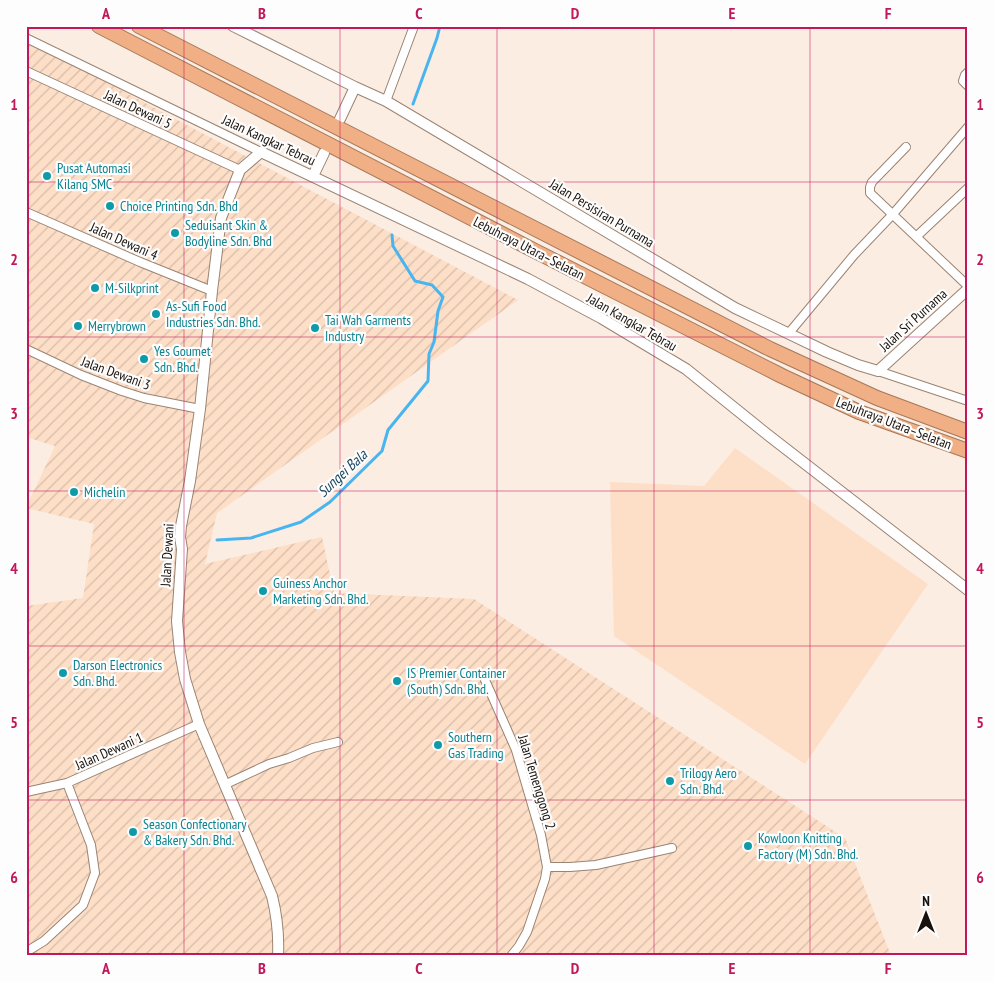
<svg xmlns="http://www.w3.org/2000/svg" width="994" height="982" viewBox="0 0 994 982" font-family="'PT Sans Narrow',sans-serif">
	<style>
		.industrial { fill: url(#industrial-furrows) }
		.built { fill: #fddec7 }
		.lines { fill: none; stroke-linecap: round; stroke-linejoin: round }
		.stream { stroke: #48b5f0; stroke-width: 3 }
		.minor-casing { stroke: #9a8473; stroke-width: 10 }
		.tertiary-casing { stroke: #9a8473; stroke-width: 12 }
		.motorway-casing { stroke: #a5785a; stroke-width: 16 }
		.minor { stroke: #fff; stroke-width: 8 }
		.tertiary { stroke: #fff; stroke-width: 10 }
		.motorway { stroke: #f0af85; stroke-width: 14 }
		.grid { fill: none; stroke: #c2185b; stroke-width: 1; stroke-opacity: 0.55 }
		.culture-dot { fill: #0f9aa8; stroke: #fdfdfd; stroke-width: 2 }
		.labels { text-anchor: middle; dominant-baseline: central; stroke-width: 4.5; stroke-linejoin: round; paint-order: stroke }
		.street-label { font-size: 14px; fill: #19110b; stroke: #fdfdfd }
		.culture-label { font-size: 14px; fill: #0d838f; stroke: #fdfdfd; text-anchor: start }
		.water-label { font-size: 15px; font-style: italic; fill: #19465e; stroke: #fdfdfd }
		.neatline { fill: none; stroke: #c2185b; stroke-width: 2 }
		.grid-label { font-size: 16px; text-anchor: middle; font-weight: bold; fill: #c2185b }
	</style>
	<defs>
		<pattern id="industrial-furrows" width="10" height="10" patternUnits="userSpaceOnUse" patternTransform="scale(1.25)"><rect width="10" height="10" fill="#fddec7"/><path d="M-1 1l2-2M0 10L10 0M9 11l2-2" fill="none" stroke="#d8bdaa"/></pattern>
	</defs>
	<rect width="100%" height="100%" fill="#fcede2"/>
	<path class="industrial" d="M26 40 518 300 217 513 205 564 322 537 334 593 474 599 845 838 890 953 879 956H26V606L83 598 94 524 26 508 55 446 26 437Z"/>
	<path class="built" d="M735 448 928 584 805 764 614 636 610 482 704 486Z"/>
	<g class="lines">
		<path class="stream" d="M413 104 437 38 440 26
			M217 540 251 538 301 522 330 502 382 451 388 430 428 381 429 354 434 342 438 311 443 297 432 285 415 281 393 246 392 235"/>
		<defs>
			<path id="minor" d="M26 38 261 152
				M26 71 240 170
				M968 72 965 75 963 81 968 86
				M386 101 414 26
				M906 147 872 182 870 187V193L968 286
				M26 212 140 262 212 291
				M917 236 968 188
				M789 333 854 255 893 214 968 127
				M26 349 81 375 122 391 144 398 200 409
				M878 371 968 401
				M485 680 516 750 541 835 547 867 545 879 527 932 519 946 511 956
				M224 785 269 764 289 758 313 748 338 742
				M26 792 67 783 199 724
				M547 867H570L596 865 672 848
				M26 952 44 941 83 905 95 873 91 845 67 783"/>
			<path id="tertiary" d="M233 26 355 87 386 101 735 308 827 352 858 365 878 371 968 289
				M340 119 355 87
				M313 176 324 153
				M278 956C279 935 277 916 272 896L199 724 185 679 180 652 177 621 182 549 180 537 181 526 190 481 200 409 212 291 221 218 240 170 261 152 528 279 601 318 686 369 768 435 968 590"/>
			<path id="motorway" d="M99 26 535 251 782 376 859 412 968 451
				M139 26 770 349 877 398 968 432"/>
		</defs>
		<use href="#minor" class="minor-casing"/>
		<use href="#tertiary" class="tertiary-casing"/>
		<use href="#motorway" class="motorway-casing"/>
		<use href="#minor" class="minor"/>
		<use href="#tertiary" class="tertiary"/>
		<use href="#motorway" class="motorway"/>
	</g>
	<path class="grid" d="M184 26V956M340 26V956M497 26V956M654 26V956M810 26V956M26 182H968M26 337H968M26 491H968M26 646H968M26 800H968"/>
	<g class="culture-dot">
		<circle cx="47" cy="176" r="5"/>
		<circle cx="110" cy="206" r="5"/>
		<circle cx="175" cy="233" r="5"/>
		<circle cx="95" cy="288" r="5"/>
		<circle cx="156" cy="314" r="5"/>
		<circle cx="78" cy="326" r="5"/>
		<circle cx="315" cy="328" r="5"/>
		<circle cx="144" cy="359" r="5"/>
		<circle cx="74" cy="492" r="5"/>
		<circle cx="263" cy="591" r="5"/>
		<circle cx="63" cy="673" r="5"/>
		<circle cx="397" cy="681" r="5"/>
		<circle cx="438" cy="745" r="5"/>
		<circle cx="670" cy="781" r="5"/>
		<circle cx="133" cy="832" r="5"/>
		<circle cx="748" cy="846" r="5"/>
	</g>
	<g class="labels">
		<g class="street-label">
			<text transform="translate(138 109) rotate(25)">Jalan Dewani 5</text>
			<text transform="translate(269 140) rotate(25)">Jalan Kangkar Tebrau</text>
			<text transform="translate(602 213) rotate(31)">Jalan Persisiran Purnama</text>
			<text transform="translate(124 241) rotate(24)">Jalan Dewani 4</text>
			<text transform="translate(529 248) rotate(27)">Lebuhraya Utara–Selatan</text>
			<text transform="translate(913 320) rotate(-42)">Jalan Sri Purnama</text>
			<text transform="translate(632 322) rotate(30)">Jalan Kangkar Tebrau</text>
			<text transform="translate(116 373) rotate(20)">Jalan Dewani 3</text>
			<text transform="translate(894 423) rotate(21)">Lebuhraya Utara–Selatan</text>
			<text transform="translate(167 555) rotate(-87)">Jalan Dewani</text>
			<text transform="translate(109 751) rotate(-24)">Jalan Dewani 1</text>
			<text transform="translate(537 782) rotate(73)">Jalan Temenggong 2</text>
		</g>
		<g class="culture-label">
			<text x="57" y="168">Pusat Automasi<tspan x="57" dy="16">Kilang SMC</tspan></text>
			<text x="120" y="206">Choice Printing Sdn. Bhd</text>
			<text x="185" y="225">Seduisant Skin &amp;<tspan x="185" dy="16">Bodyline Sdn. Bhd</tspan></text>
			<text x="105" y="288">M-Silkprint</text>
			<text x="166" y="306">As-Sufi Food<tspan x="166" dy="16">Industries Sdn. Bhd.</tspan></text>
			<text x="325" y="320">Tai Wah Garments<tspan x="325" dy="16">Industry</tspan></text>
			<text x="88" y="326">Merrybrown</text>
			<text x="154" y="351">Yes Goumet<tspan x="154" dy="16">Sdn. Bhd.</tspan></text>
			<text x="84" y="492">Michelin</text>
			<text x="273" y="583">Guiness Anchor<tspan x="273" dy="16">Marketing Sdn. Bhd.</tspan></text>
			<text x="73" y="665">Darson Electronics<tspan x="73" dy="16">Sdn. Bhd.</tspan></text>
			<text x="407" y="673">IS Premier Container<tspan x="407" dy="16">(South) Sdn. Bhd.</tspan></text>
			<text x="448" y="737">Southern<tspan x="448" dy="16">Gas Trading</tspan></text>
			<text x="680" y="773">Trilogy Aero<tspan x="680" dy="16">Sdn. Bhd.</tspan></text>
			<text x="143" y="824">Season Confectionary<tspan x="143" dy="16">&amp; Bakery Sdn. Bhd.</tspan></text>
			<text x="758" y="838">Kowloon Knitting<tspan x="758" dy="16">Factory (M) Sdn. Bhd.</tspan></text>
		</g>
		<g class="water-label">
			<text transform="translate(342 473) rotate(-43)">Sungei Bala</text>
		</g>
	</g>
	<rect width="994" height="982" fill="none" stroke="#fdfdfd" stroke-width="55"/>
	<g transform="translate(926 914)" stroke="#fdfdfd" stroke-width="4" paint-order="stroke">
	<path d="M0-4L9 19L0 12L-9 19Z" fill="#19110b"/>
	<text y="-8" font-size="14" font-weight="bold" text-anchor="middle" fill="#19110b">N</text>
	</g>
	<rect x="28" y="28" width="938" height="926" class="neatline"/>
	<g class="grid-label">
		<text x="106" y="19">A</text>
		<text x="262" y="19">B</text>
		<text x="419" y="19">C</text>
		<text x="575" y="19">D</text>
		<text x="732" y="19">E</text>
		<text x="888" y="19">F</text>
		<text x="14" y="110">1</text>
		<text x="980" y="110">1</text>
		<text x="14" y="265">2</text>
		<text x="980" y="265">2</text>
		<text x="14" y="419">3</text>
		<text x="980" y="419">3</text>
		<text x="14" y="574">4</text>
		<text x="980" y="574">4</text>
		<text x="14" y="728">5</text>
		<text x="980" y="728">5</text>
		<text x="14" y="883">6</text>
		<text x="980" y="883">6</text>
		<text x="106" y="974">A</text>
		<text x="262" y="974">B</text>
		<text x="419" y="974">C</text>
		<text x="575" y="974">D</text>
		<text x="732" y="974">E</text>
		<text x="888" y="974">F</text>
	</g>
</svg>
